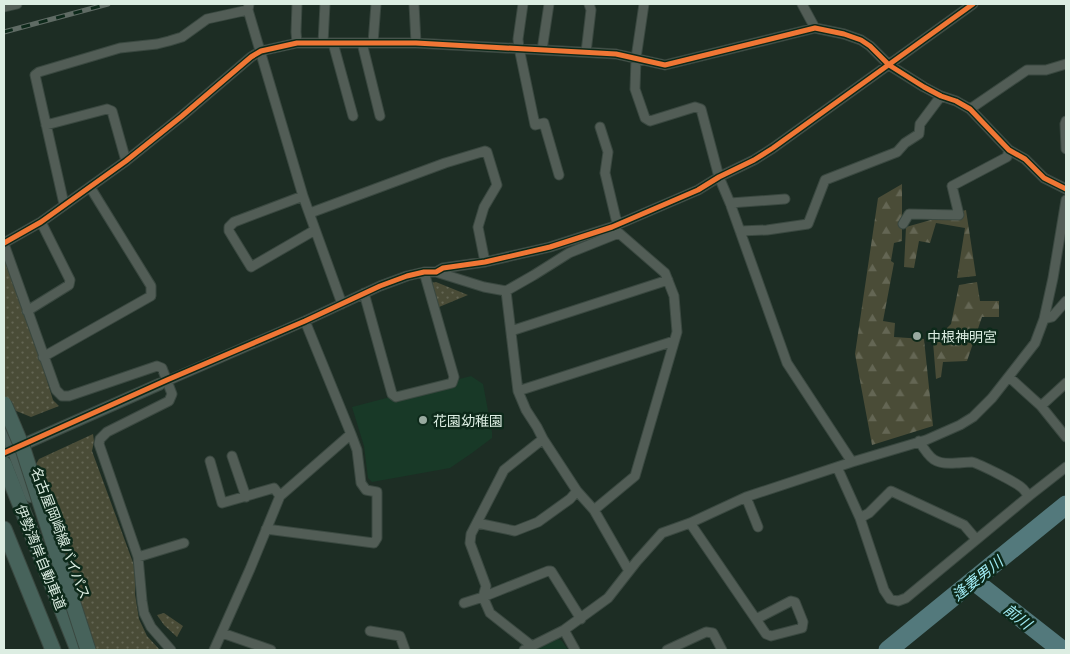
<svg xmlns="http://www.w3.org/2000/svg" width="1070" height="654" font-family="'Noto Sans','Noto Sans JP',sans-serif">
<defs>
<pattern id="forest-firs" width="22" height="20" patternUnits="userSpaceOnUse" patternTransform="scale(1.25)"><rect width="22" height="20" fill="#4a4c37"/><path d="M5 1l3.5 6h-7zM16 11l3.5 6h-7z" fill="#646654"/></pattern>
<pattern id="park-dots" width="8" height="8" patternUnits="userSpaceOnUse" patternTransform="scale(1.25)"><rect width="8" height="8" fill="#4a4c37"/><path d="M2 2h.1M6 6h.1" fill="none" stroke="#646654" stroke-width="1.8" stroke-linecap="round"/></pattern>
</defs>
<rect width="100%" height="100%" fill="#1d2d24"/>
<path fill="#183927" d="M 471,376 L 483,384 L 492,432 L 492,438 L 472,453 L 450,468 L 372,482 L 368,478 L 364,446 L 352,407 Z
M 558,639 L 562,641 L 568,650 L 535,650 Z"/>
<path fill="url(#forest-firs)" d="M 902,184 L 902,241 L 894,243 L 891,261 L 894,263 L 883,321 L 895,323 L 894,337 L 924,339 L 933,426 L 872,445 L 855,354 L 878,198 Z
M 966,210 L 976,276 L 957,278 L 965,228 L 936,223 L 930,243 L 919,241 L 914,268 L 904,267 L 906,227 Z
M 977,282 L 980,301 L 999,301 L 999,317 L 982,317 L 967,361 L 943,362 L 941,377 L 936,379 L 933,342 L 951,324 L 959,285 Z"/>
<path fill="url(#park-dots)" d="M 4,249 L 7,250 L 53,400 L 59,406 L 31,417 L 9,408 L 4,394 Z
M 436,282 L 468,295 L 439,307 L 431,283 Z
M 93,434 L 94,441 L 92,451 L 135,568 L 135,594 L 139,619 L 147,636 L 160,650 L 89,650 L 29,476 L 39,459 Z
M 164,613 L 183,626 L 177,637 L 164,625 L 157,615 Z"/>
<g fill="none" stroke-linecap="round" stroke-linejoin="round">
<path stroke="#53797c" stroke-width="19" d="M 974,581 L 1062,650
M 888,650 L 1066,505"/>
<defs>
<path id="street" d="M 249,4 L 248,10 L 303,196 L 342,304
M 297,4 L 296,32 L 297,43
M 414,4 L 416,43
M 523,4 L 518,39 L 519,48 L 535,125 L 544,123 L 559,175
M 644,4 L 636,58 L 635,89 L 645,118 L 650,121 L 695,107 L 701,109 L 719,177 L 730,203 L 787,363 L 852,462
M 802,4 L 815,28
M 4,7 L 17,4
M 323,43 L 325,4
M 333,43 L 353,116
M 362,43 L 380,116
M 373,43 L 376,4
M 542,50 L 549,4
M 586,52 L 591,10 L 589,4
M 970,109 L 1027,70 L 1046,70 L 1066,64
M 1066,121 L 1065,124 L 1066,149
M 46,125 L 107,109 L 112,111 L 126,161
M 600,127 L 608,152 L 605,173 L 616,219 L 620,223
M 303,196 L 234,222 L 229,227 L 229,231 L 251,267 L 315,230
M 730,203 L 785,199
M 64,204 L 35,75 L 39,72 L 120,48 L 157,44 L 169,41 L 182,37 L 207,19 L 248,10
M 310,213 L 445,163 L 485,151 L 487,152 L 497,185 L 484,207 L 478,227 L 485,262
M 903,224 L 909,214 L 959,215 L 952,186 L 1007,157 L 1009,150
M 740,231 L 767,230 L 808,224 L 825,180 L 897,152 L 905,143 L 919,134 L 920,124 L 941,96
M 4,243 L 41,222 L 126,161 L 182,116 L 251,57 L 261,51 L 297,43 L 416,43 L 616,54 L 665,65 L 815,28 L 844,34 L 861,40 L 870,46 L 889,65 L 924,87 L 941,96 L 956,101 L 970,109 L 1009,150 L 1025,159 L 1044,178 L 1066,189
M 4,244 L 56,390 L 62,396 L 69,396 L 157,366 L 162,368 L 172,394 L 169,401 L 107,432 L 100,439 L 99,444 L 138,557 L 142,601 L 144,613 L 151,627 L 171,650
M 436,272 L 484,287 L 506,291 L 534,275 L 569,253 L 619,233
M 506,291 L 518,391 L 526,410 L 537,427 L 543,439 L 577,491 L 594,510 L 629,571
M 364,293 L 392,394 L 396,397 L 452,383 L 454,377 L 424,272
M 27,311 L 69,285 L 70,280 L 41,222
M 1044,319 L 1052,317 L 1066,301
M 511,331 L 668,280
M 43,357 L 151,296 L 151,286 L 90,187
M 1009,377 L 1041,406 L 1066,437
M 160,384 L 305,321 L 380,286 L 407,276 L 424,272 L 436,272 L 443,268 L 485,262 L 550,247 L 612,227 L 698,190 L 719,177 L 754,160 L 773,148 L 973,4
M 518,391 L 674,341
M 1041,406 L 1066,383
M 919,441 C 930,459 935,465 956,463 C 961,463 967,462 972,462 C 980,464 1015,482 1021,487 C 1024,489 1026,493 1029,496
M 232,456 L 246,497
M 210,461 L 222,503 L 274,488 L 280,496
M 837,467 L 860,518 L 884,590 L 890,599 L 898,601 L 906,598 L 1029,496 L 1066,467
M 746,497 L 758,527
M 594,510 L 635,476 L 677,332 L 674,296 L 665,273 L 612,227
M 860,518 L 869,513 L 891,491 L 964,525 L 976,539
M 477,523 L 515,531 L 538,522 L 570,499 L 577,491
M 690,523 L 766,634 L 771,636 L 802,628 L 803,622 L 795,602 L 791,601 L 760,617 L 757,620
M 266,529 L 374,543 L 377,538 L 377,492 L 366,490 L 361,483 L 357,450 L 351,434
M 138,557 L 184,543
M 464,603 L 483,597 L 548,571 L 551,571 L 581,619
M 564,630 L 575,650
M 370,631 L 400,636 L 405,650
M 222,633 L 271,650
M 532,646 L 490,613 L 483,597 L 486,586 L 470,543 L 471,534 L 504,470 L 543,439
M 214,650 L 250,569 L 280,496 L 351,434 L 305,321
M 524,650 L 564,630 L 608,598 L 637,561 L 662,533 L 690,523 L 746,497 L 852,462 L 926,440 L 960,425 L 973,417 L 992,398 L 1035,343 L 1044,319 L 1053,278 L 1066,200
M 667,650 L 706,632 L 713,633 L 722,650"/>
<path id="secondary" d="M 4,453 L 160,384"/>
<path id="primary" d="M 4,426 L 31,496"/>
<path id="highway" d="M 4,464 L 78,650
M 4,529 L 53,650"/>
</defs>
<use href="#street" stroke="#3a4840" stroke-width="11"/>
<use href="#secondary" stroke="#3a4840" stroke-width="13"/>
<use href="#primary" stroke="#3a4840" stroke-width="14"/>
<use href="#highway" stroke="#3a4840" stroke-width="17"/>
<use href="#street" stroke="#525d56" stroke-width="9"/>
<use href="#secondary" stroke="#4e5f58" stroke-width="11"/>
<use href="#primary" stroke="#4b615a" stroke-width="12"/>
<use href="#highway" stroke="#47635b" stroke-width="15"/>
<defs>
<path id="rail" d="M 4,32 L 108,4"/>
</defs>
<use href="#rail" stroke="#5f6b64" stroke-width="5"/>
<use href="#rail" stroke="#0d291a" stroke-width="3" stroke-dasharray="9" stroke-linecap="butt"/>
<defs>
<path id="highway-bridge" d="M 4,404 L 23,449 L 88,650"/>
</defs>
<use href="#highway-bridge" stroke="#3a4840" stroke-width="17" stroke-linecap="butt"/>
<use href="#highway-bridge" stroke="#47635b" stroke-width="15"/>
<defs>
<path id="cycleway" d="M 4,243 L 41,222 L 126,161 L 182,116 L 251,57 L 261,51 L 297,43 L 416,43 L 616,54 L 665,65 L 815,28 L 844,34 L 861,40 L 870,46 L 889,65 L 924,87 L 941,96 L 956,101 L 970,109 L 1009,150 L 1025,159 L 1044,178 L 1066,189
M 4,453 L 167,380 L 305,321 L 380,286 L 407,276 L 424,272 L 436,272 L 443,268 L 485,262 L 550,247 L 612,227 L 698,190 L 719,177 L 754,160 L 773,148 L 973,4"/>
</defs>
<use href="#cycleway" stroke="#0d291a" stroke-width="8"/>
<use href="#cycleway" stroke="#f07635" stroke-width="5"/>
</g>
<g fill="#99aaa0" stroke="#0d291a" stroke-width="2">
<circle cx="917" cy="336" r="5"/>
<circle cx="423" cy="420" r="5"/>
</g>
<g text-anchor="middle" dominant-baseline="central" stroke-width="5" stroke-linejoin="round" paint-order="stroke">
<g font-size="14" fill="#dcede2" stroke="#0d291a" text-anchor="start">
<text x="927" y="336">中根神明宮</text>
<text x="433" y="420">花園幼稚園</text>
</g>
<g font-size="14" fill="#dcede2" stroke="#0d291a">
<text transform="translate(61 533) rotate(69)">名古屋岡崎線バイパス</text>
<text transform="translate(41 557) rotate(68)">伊勢湾岸自動車道</text>
</g>
<g font-size="15" font-style="italic" fill="#9feaf3" stroke="#0d291a">
<text transform="translate(977 578) rotate(-39)">逢妻男川</text>
<text transform="translate(1018 616) rotate(38)">前川</text>
</g>
</g>
<rect width="1070" height="654" fill="none" stroke="#dcede2" stroke-width="10"/>
</svg>
